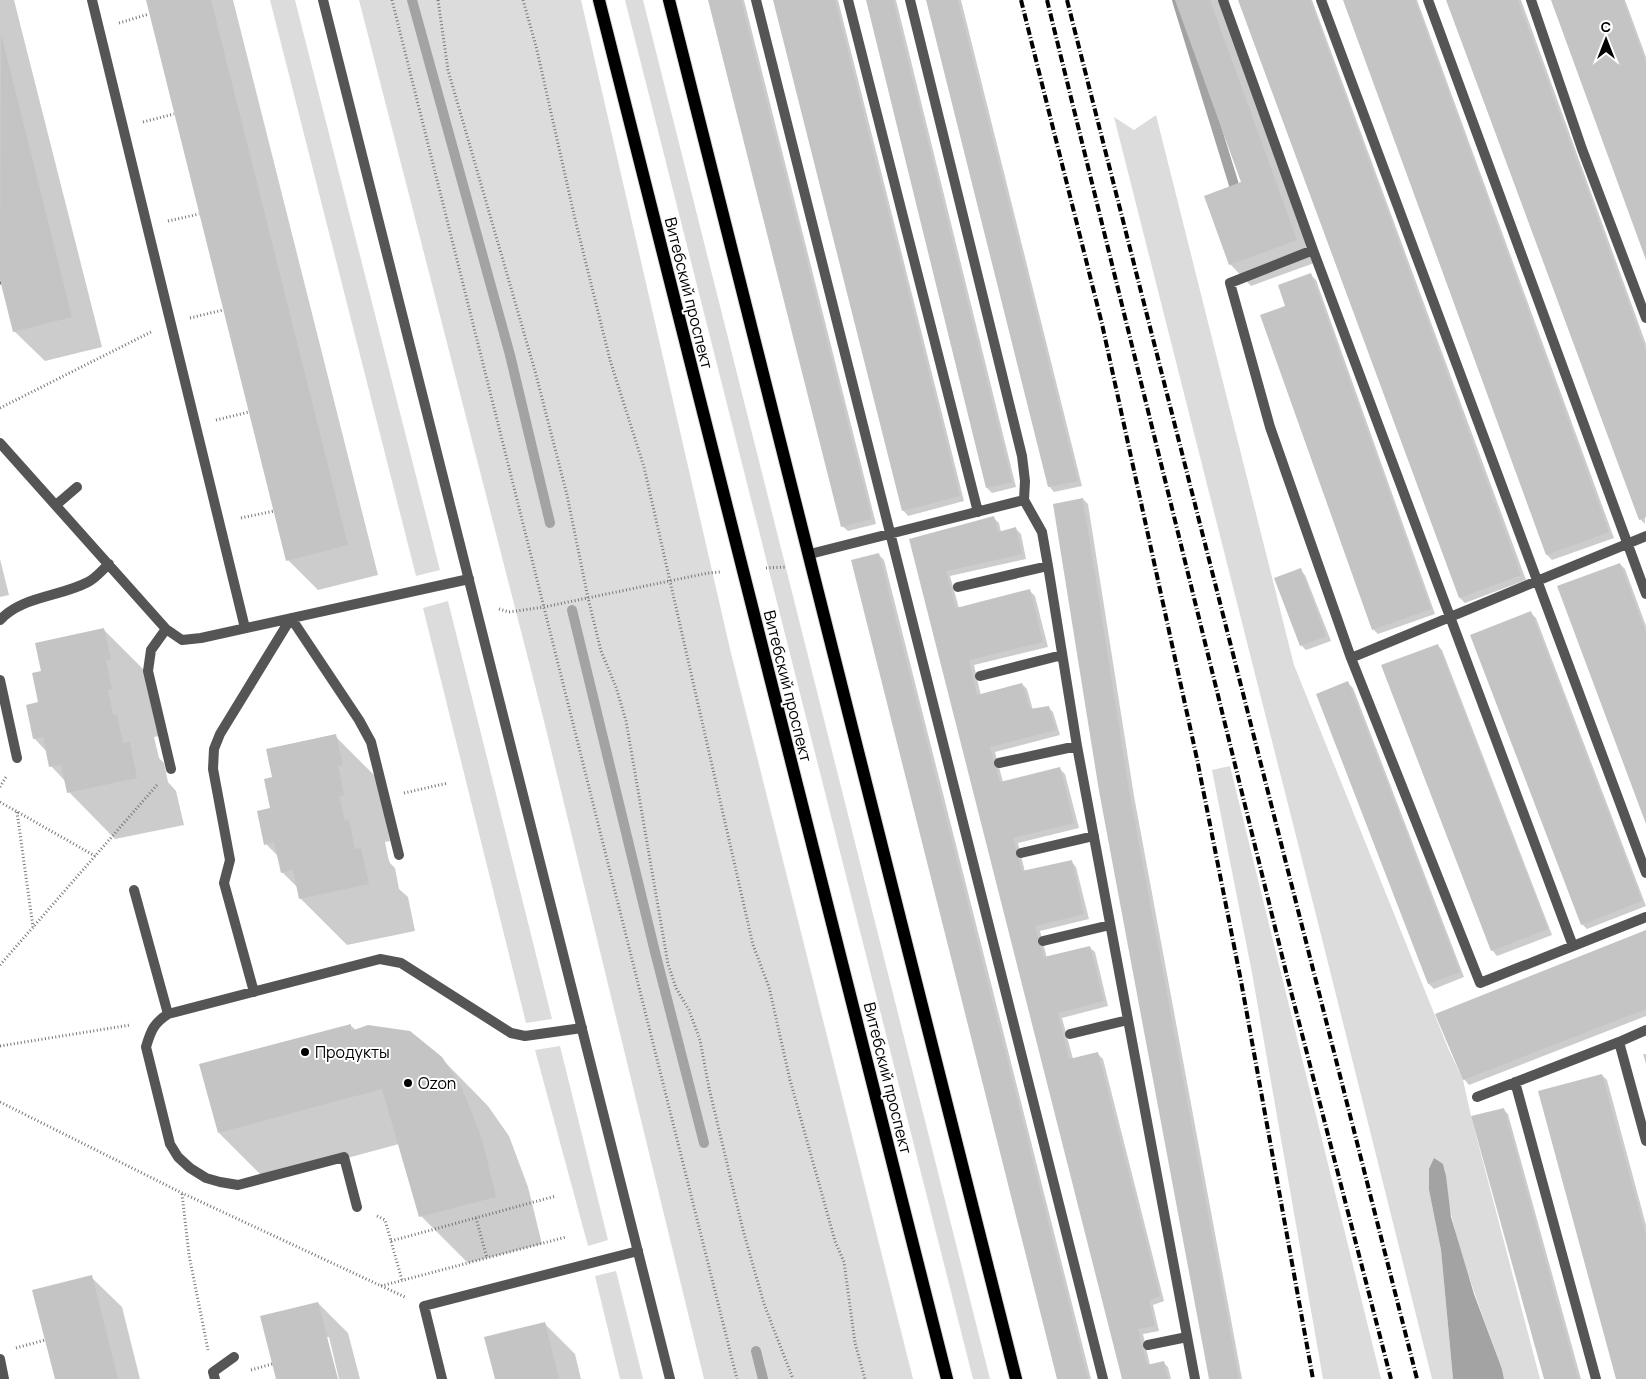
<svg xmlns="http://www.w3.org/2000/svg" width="1646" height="1379" font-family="Manrope,sans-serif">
<rect width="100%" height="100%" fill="#fff"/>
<path fill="#dcdcdc" d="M 270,0 L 295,0 L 440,570 L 416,576 Z
M 359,0 L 581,0 L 730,649 L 913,1379 L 704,1379 L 543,717 Z
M 625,0 L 643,0 L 990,1379 L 973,1379 Z
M 1156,115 L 1294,665 L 1448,1048 L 1463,1080 L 1471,1116 L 1540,1379 L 1504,1379 L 1502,1369 C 1484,1319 1464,1269 1452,1218 C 1447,1200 1448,1182 1443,1164 L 1429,1190 L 1441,1250 L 1453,1379 L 1432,1379 L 1315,911 L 1114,117 L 1134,130 Z
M 448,601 L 552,1019 L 526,1023 L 423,608 Z
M 1230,766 L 1381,1379 L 1323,1379 L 1252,973 L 1212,770 Z
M 560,1046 L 608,1240 L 588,1246 L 535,1050 Z
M 616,1271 L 643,1379 L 620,1379 L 595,1276 Z"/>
<path fill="#a3a3a3" d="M 1434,1158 L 1443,1164 L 1446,1176 L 1451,1217 L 1474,1294 L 1502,1369 L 1504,1379 L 1453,1379 L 1441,1250 L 1429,1190 L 1429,1169 Z"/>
<path fill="#0003" d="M 0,0 L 14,0 L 102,347 L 45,361 L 14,331 L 0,274 Z
M 147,0 L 233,0 L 378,575 L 318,590 L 288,560 Z
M 709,0 L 744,0 L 876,524 L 848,531 L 842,526 Z
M 774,0 L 838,0 L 964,501 L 908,516 L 903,510 Z
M 867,0 L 896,0 L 1016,487 L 992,493 L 987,488 Z
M 928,0 L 961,0 L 1082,486 L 1054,492 L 1049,486 Z
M 1176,0 L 1223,0 L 1317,262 L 1251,286 L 1230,264 L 1242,183 Z
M 1239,0 L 1312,0 L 1526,580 L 1465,603 L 1460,598 Z
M 1345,0 L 1417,0 L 1614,538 L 1552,560 L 1547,555 Z
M 1447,0 L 1521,0 L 1646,344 L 1645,524 L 1640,519 Z
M 1552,0 L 1625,0 L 1646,57 L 1646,258 Z
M 1310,274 L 1316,280 L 1435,614 L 1378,634 L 1373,629 L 1287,307 Z
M 1083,499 L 1088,504 L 1134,796 L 1242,1379 L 1210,1379 Z
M 994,518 L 999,523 L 1001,532 L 1015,528 L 1021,534 L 1026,559 L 950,576 L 959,608 L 1030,591 L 1035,596 L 1048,647 L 974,665 L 981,696 L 1022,684 L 1027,689 L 1033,710 L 1048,707 L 1053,712 L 1060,735 L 995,752 L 1003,782 L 1060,769 L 1065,774 L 1079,828 L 1018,843 L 1025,872 L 1071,861 L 1076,867 L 1089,919 L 1040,931 L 1047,958 L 1089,947 L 1095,952 L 1108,1006 L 1062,1018 L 1073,1059 L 1098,1054 L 1103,1059 L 1164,1301 L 1153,1305 L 1159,1331 L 1143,1334 L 1150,1365 L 1163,1362 L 1168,1367 L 1171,1379 L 1123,1379 L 911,540 Z
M 879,555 L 884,560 L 1091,1379 L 1059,1379 Z
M 0,559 L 9,595 L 0,597 Z
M 1620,564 L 1625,569 L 1646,626 L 1646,821 Z
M 1300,570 L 1305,575 L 1331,641 L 1306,650 L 1301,645 Z
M 1531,613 L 1536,618 L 1646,906 L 1587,929 L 1582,924 Z
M 104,630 L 151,677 L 159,736 L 154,737 L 159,758 L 164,763 L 168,782 L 176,791 L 184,825 L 115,839 L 69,792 L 66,782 L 51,766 L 47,752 L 34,738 L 40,703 L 42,672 Z
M 1437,645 L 1442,650 L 1552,935 L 1497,956 L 1492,950 Z
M 1348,683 L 1353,688 L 1464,977 L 1434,989 L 1429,984 Z
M 335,736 L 382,783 L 384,813 L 390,841 L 385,842 L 388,857 L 390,863 L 395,868 L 399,889 L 408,897 L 415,931 L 347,945 L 300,898 L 298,888 L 282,872 L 279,857 L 266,844 L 271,809 L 273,778 Z
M 1646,931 L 1646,1016 L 1469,1085 L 1464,1079 Z
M 350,1025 L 356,1030 L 441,1058 L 488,1106 L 509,1136 L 528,1187 L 542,1244 L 468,1263 L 421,1216 L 399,1144 L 266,1180 L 219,1133 Z
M 1643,1054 L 1646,1054 L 1646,1064 Z
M 1602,1075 L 1607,1080 L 1646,1225 L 1646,1379 L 1617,1379 Z
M 1503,1109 L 1508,1114 L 1581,1379 L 1545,1379 Z
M 91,1277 L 122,1307 L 140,1379 L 56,1379 Z
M 318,1303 L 348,1333 L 360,1379 L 339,1379 L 329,1337 L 326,1337 L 337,1379 L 278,1379 Z
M 544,1323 L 575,1354 L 581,1379 L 496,1379 Z"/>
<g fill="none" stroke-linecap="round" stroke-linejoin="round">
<path stroke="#a3a3a3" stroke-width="10" d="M 412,0 L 510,355 L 550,523
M 1177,0 L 1238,198
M 572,610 L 655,952 L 704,1143
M 756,1351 L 763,1379"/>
</g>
<path fill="#c4c4c4" d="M 146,0 L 211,0 L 348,545 L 286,561 Z
M 708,0 L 741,0 L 872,519 L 841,527 Z
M 773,0 L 835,0 L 960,496 L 902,511 Z
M 866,0 L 893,0 L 1012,482 L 986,488 Z
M 926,0 L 958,0 L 1078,481 L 1048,487 Z
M 1175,0 L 1210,0 L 1297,240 L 1229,265 L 1204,196 L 1241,182 Z
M 1238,0 L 1310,0 L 1521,575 L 1459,598 Z
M 1343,0 L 1415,0 L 1609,532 L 1546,555 Z
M 1446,0 L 1518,0 L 1646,351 L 1646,517 L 1639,520 Z
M 1551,0 L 1623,0 L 1646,63 L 1646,260 Z
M 1,34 L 72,317 L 13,332 L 0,280 Z
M 1311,273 L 1431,609 L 1372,630 L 1260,315 L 1285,306 L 1278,285 Z
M 1083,498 L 1129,790 L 1239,1379 L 1209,1379 L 1099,791 L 1053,504 Z
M 994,516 L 998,532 L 1016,527 L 1022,554 L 946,571 L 956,608 L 1030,589 L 1043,642 L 969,660 L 977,695 L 1022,683 L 1030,709 L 1049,706 L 1056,730 L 990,747 L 1000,782 L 1060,767 L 1074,823 L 1013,838 L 1022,871 L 1072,860 L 1084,914 L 1035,926 L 1044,957 L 1090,946 L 1104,1001 L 1058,1013 L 1069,1059 L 1098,1052 L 1160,1296 L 1149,1300 L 1155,1326 L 1138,1329 L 1147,1365 L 1164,1361 L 1168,1379 L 1122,1379 L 909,539 Z
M 879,553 L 1088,1379 L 1057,1379 L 851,560 Z
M 1620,563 L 1646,633 L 1646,824 L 1557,586 Z
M 1301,568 L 1326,636 L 1300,646 L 1274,578 Z
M 1531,611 L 1642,901 L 1581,925 L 1470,635 Z
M 104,628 L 111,659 L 106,660 L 112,689 L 108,690 L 113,715 L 117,715 L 123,743 L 130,742 L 137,778 L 67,793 L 61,765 L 49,767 L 43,737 L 33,739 L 26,705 L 38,702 L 32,673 L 41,671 L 35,643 Z
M 1438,644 L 1548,929 L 1491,951 L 1381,665 Z
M 1348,681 L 1460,972 L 1428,984 L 1316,694 Z
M 336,734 L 343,765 L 338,766 L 344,795 L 339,796 L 342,809 L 345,821 L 349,820 L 355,849 L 361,848 L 369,884 L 299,899 L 293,870 L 281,873 L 274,842 L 264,845 L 257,811 L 270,808 L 264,779 L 272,777 L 266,749 Z
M 1646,930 L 1646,1009 L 1463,1080 L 1435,1014 Z
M 351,1024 L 351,1031 L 368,1025 L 410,1031 L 442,1057 L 462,1088 L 482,1139 L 496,1197 L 419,1217 L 382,1089 L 218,1133 L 199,1064 Z
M 1602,1074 L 1646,1236 L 1646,1379 L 1616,1379 L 1538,1091 Z
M 1504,1108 L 1578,1379 L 1544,1379 L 1471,1116 Z
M 92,1275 L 118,1379 L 55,1379 L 32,1290 Z
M 318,1302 L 338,1379 L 276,1379 L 260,1316 Z
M 545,1322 L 559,1379 L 495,1379 L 484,1337 Z"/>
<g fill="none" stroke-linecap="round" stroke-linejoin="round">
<defs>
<path id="primary" d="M 599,0 L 947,1379
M 669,0 L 1016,1379"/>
</defs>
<use href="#primary" stroke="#dbdbdb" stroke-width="14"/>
<path stroke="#777" stroke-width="3" stroke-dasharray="1 2.5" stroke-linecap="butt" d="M 392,0 L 737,1379
M 438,0 L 448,70 L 535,371 L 567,495 L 588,598 L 601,651 L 616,687 L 626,721 L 668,964 L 676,988 L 689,1010 L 700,1040 L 709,1088 L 743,1230 L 764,1304 L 793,1379
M 523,0 L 536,46 L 575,219 L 610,360 L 644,467 L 753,945 L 769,987 L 790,1080 L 835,1241 L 844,1262 L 855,1343 L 865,1379
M 119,23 L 149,14
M 143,122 L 174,114
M 168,221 L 199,214
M 0,283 L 1,283
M 190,318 L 223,310
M 0,408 L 151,332
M 216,420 L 249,412
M 241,518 L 274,511
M 766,568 L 787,567
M 499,609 L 509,612 L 544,607 L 708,573 L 720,572
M 0,787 L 6,777
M 404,793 L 448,783
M 0,802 L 95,856
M 17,812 L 33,927
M 0,965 L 157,785
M 0,1046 L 130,1025
M 0,1102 L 182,1193 L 405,1297
M 182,1194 L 189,1255 L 208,1350
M 377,1216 L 385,1220 L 402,1280
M 476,1218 L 487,1258
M 391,1241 L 556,1196
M 381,1286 L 566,1237
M 16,1348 L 45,1340
M 251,1370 L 272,1364"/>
<path stroke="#555" stroke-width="10" d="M 92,0 L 245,628
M 756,0 L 1103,1379
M 848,0 L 978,512
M 910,0 L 1022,456 L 1025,481 L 1024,500 L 1042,532 L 1048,566 L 1077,746 L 1195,1379
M 1223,0 L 1313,250 L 1230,283 L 1270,427 L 1351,658 L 1480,983 L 1646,917
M 1321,0 L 1646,873
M 1428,0 L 1646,594
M 1531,0 L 1582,149 L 1646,318
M 1313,250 L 1573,946
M 0,443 L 166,629 L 182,640 L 201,638 L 469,579
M 56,505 L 77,487
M 810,554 L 1024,500
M 958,587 L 1048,566
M 0,620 C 22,596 60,597 88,582 C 96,578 102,570 109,564
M 166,629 L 151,650 L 148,671 L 171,769
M 1351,658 L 1646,536
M 980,676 L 1062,655
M 0,680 L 17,758
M 999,763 L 1077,746
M 1021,853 L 1094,836
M 134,890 L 168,1014
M 1043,941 L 1110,925
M 254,992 L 224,883 L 230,860 L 213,769 L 214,749 L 220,734 L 291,618 L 359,720 L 371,742 L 399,855
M 1070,1034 L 1128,1020
M 1619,1042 L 1646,1141
M 1515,1082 L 1596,1379
M 1477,1097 L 1619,1042 L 1646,1030
M 357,1207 L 344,1157 L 238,1185 L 220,1182 L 206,1178 L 190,1168 L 178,1157 L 170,1144 L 146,1047 C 151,1030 154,1023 168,1014 L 380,959 L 401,963 L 511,1033 L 525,1036 L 582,1028
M 1148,1345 L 1187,1337
M 0,1359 L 4,1379
M 215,1379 L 213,1372 L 234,1357
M 442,1379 L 424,1306 L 638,1251"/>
<path stroke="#555" stroke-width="10" d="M 323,0 L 670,1379"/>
<use href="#primary" stroke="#000" stroke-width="12"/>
<path stroke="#000" stroke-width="4" stroke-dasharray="8 2.5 1 2.5" stroke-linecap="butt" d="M 1021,0 L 1102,324 L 1197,759 L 1241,981 L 1313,1379
M 1047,0 L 1287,976 L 1391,1379
M 1067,0 L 1417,1379"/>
</g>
<g fill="#000" stroke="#fff" stroke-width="2">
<circle cx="305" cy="1052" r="5"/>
<circle cx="408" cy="1083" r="5"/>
</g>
<g text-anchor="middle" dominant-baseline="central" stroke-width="4" stroke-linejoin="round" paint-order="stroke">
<g font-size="16" fill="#000" stroke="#fff">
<text transform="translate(689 293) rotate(76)">Витебский проспект</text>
<text transform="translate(788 686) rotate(76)">Витебский проспект</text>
<text transform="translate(888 1078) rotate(76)">Витебский проспект</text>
</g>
<g font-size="16" fill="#000" stroke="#fff" text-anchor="start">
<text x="315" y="1052">Продукты</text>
<text x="418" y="1083">Ozon</text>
</g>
</g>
<g transform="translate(1606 40)" stroke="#ffffff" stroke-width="4" paint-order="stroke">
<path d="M0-4L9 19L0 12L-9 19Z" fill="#000000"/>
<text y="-8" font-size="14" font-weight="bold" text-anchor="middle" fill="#000000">С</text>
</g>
</svg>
